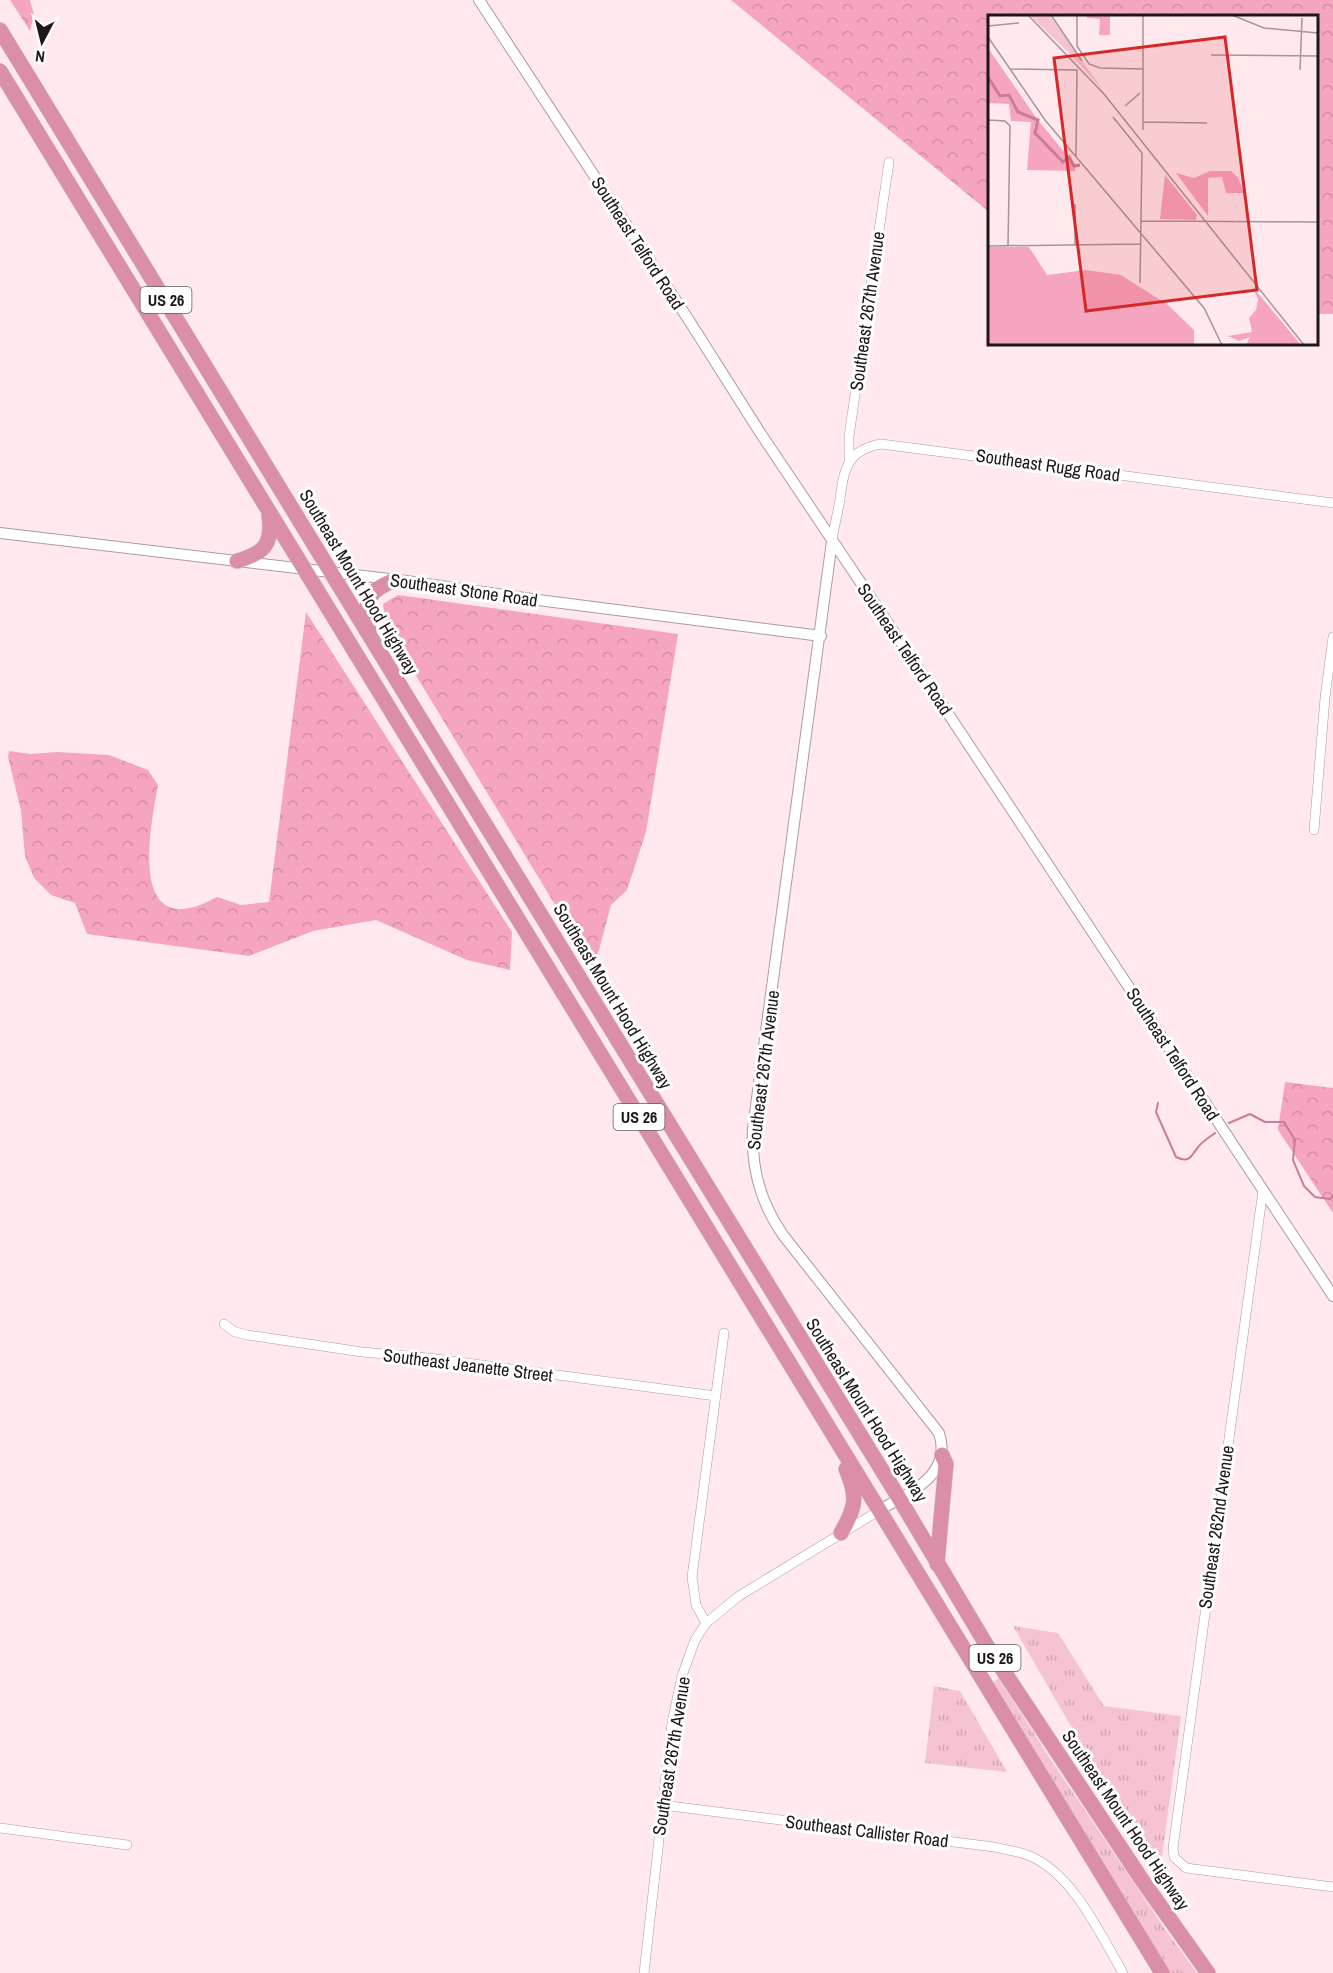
<svg xmlns="http://www.w3.org/2000/svg" width="1333" height="1973" font-family="'Archivo Narrow',sans-serif">
<defs>
<pattern id="grass-tufts" width="24" height="20" patternUnits="userSpaceOnUse" patternTransform="scale(1.5)"><rect width="24" height="20" fill="#f5c3d2"/><path d="M3 7l-1-3M5 7V3M7 7l1-3M15 17l-1-3M17 17v-4M19 17l1-3" fill="none" stroke="#d2a7b4"/></pattern>
<pattern id="forest-crowns" width="20" height="18" patternUnits="userSpaceOnUse" patternTransform="scale(1.5)"><rect width="20" height="18" fill="#f5a5bf"/><path d="M2 6a3 3 0 1 1 6 0M12 15a3 3 0 1 1 6 0" fill="none" stroke="#d28da4"/></pattern>
</defs>
<rect width="100%" height="100%" fill="#ffe9ef"/>
<path fill="url(#grass-tufts)" d="M 1013,1626 L 1058,1633 L 1104,1706 L 1181,1716 L 1162,1857 L 1146,1856 Z
M 999,1678 L 1051,1760 L 1165,1929 L 1197,1973 L 1169,1973 L 993,1682 Z
M 934,1686 L 960,1691 L 1007,1772 L 925,1763 Z"/>
<path fill="url(#forest-crowns)" d="M 10,0 L 30,0 L 34,15 L 30,31 Z
M 731,0 L 1333,0 L 1333,314 L 1317,314 L 1316,16 L 990,16 L 989,212 Z
M 398,595 L 678,634 L 646,832 L 627,890 L 611,905 L 594,969 L 386,626 L 383,604 Z
M 306,612 L 512,932 L 510,970 L 467,960 L 376,920 L 313,931 L 249,956 L 87,934 L 75,903 L 51,895 L 34,878 L 25,856 L 21,811 L 8,757 L 9,751 L 31,754 L 57,752 L 109,755 L 148,770 L 158,785 C 149,833 128,946 217,897 L 241,905 L 269,902 Z
M 1285,1082 L 1333,1088 L 1333,1213 L 1278,1130 Z"/>
<g fill="none" stroke-linecap="round" stroke-linejoin="round">
<path stroke="#ca7d97" stroke-width="2" d="M 1158,1103 L 1156,1112 L 1176,1157 C 1191,1164 1191,1155 1199,1146 C 1203,1141 1210,1137 1215,1133
M 1229,1123 L 1250,1114 L 1265,1122 L 1284,1122 L 1295,1140 L 1293,1160 L 1304,1186 L 1315,1197 L 1330,1199 L 1333,1196"/>
<defs>
<path id="minor" d="M 849,460 L 849,436 L 889,162
M 832,541 C 834,526 838,513 840,499 C 844,469 847,450 881,444 L 1333,503
M 1314,830 L 1325,698 L 1333,637
M 1263,1190 L 1173,1848 L 1174,1857 L 1186,1868 L 1333,1887
M 224,1324 L 235,1332 L 248,1335 L 362,1352 L 428,1358 L 716,1396
M 706,1623 L 696,1605 L 692,1577 L 724,1333
M 662,1805 L 994,1847 C 1006,1850 1019,1851 1030,1856 C 1074,1875 1100,1934 1123,1973
M 0,1828 L 127,1845
M 644,1973 L 672,1723 L 682,1676 L 695,1640 L 706,1623 L 739,1596 L 880,1510"/>
<path id="tertiary" d="M 479,0 L 690,322 L 761,434 L 916,665 L 1333,1296
M 0,533 L 406,581 L 546,601 L 821,636
M 832,541 L 753,1128 C 751,1168 760,1202 783,1235 L 939,1433 C 953,1476 909,1492 880,1510"/>
<path id="trunk" d="M 0,30 L 415,710 L 899,1498 L 987,1646 L 1142,1880 L 1208,1973
M 0,71 L 1162,1973
M 237,561 C 264,553 273,545 269,515
M 369,633 C 366,601 363,593 395,580
M 841,1533 C 856,1507 858,1497 846,1469
M 937,1564 L 946,1464 L 942,1455"/>
</defs>
<use href="#minor" stroke="#ae9aa0" stroke-width="10"/>
<use href="#tertiary" stroke="#ae9aa0" stroke-width="12"/>
<use href="#trunk" stroke="#d2d0d1" stroke-width="16"/>
<use href="#minor" stroke="#fff" stroke-width="9"/>
<use href="#tertiary" stroke="#fff" stroke-width="10"/>
<use href="#trunk" stroke="#db8ea8" stroke-width="15"/>
</g>
<g text-anchor="middle" dominant-baseline="central" stroke-width="6" stroke-linejoin="round" paint-order="stroke">
<g fill="#fff" stroke="#625c5e" stroke-width="1.5">
<rect x="140.5" y="287" width="51" height="26" rx="4.5"/>
<rect x="613.5" y="1104" width="51" height="26" rx="4.5"/>
<rect x="969.5" y="1645" width="51" height="26" rx="4.5"/>
</g>
<g font-size="16" font-weight="bold" fill="#1e1619">
<text x="166" y="300">US 26</text>
<text x="639" y="1117">US 26</text>
<text x="995" y="1658">US 26</text>
</g>
<g font-size="18" fill="#1e1619" stroke="#fff">
<text transform="translate(638 243) rotate(57)">Southeast Telford Road</text>
<text transform="translate(867 311) rotate(-82)">Southeast 267th Avenue</text>
<text transform="translate(1048 465) rotate(8)">Southeast Rugg Road</text>
<text transform="translate(359 582) rotate(59)">Southeast Mount Hood Highway</text>
<text transform="translate(464 590) rotate(8)">Southeast Stone Road</text>
<text transform="translate(905 649) rotate(56)">Southeast Telford Road</text>
<text transform="translate(613 996) rotate(59)">Southeast Mount Hood Highway</text>
<text transform="translate(1173 1054) rotate(57)">Southeast Telford Road</text>
<text transform="translate(763 1070) rotate(-83)">Southeast 267th Avenue</text>
<text transform="translate(468 1365) rotate(7)">Southeast Jeanette Street</text>
<text transform="translate(867 1410) rotate(58)">Southeast Mount Hood Highway</text>
<text transform="translate(1216 1527) rotate(-82)">Southeast 262nd Avenue</text>
<text transform="translate(671 1756) rotate(-81)">Southeast 267th Avenue</text>
<text transform="translate(1126 1820) rotate(56)">Southeast Mount Hood Highway</text>
<text transform="translate(867 1831) rotate(7)">Southeast Callister Road</text>
</g>
</g>
<g transform="translate(988 15)">
<rect width="330" height="330" fill="#ffe9ef"/>
<path d="M 42,0 L 61,0 L 115,75 L 83,40 Z" fill="#f5c3d2"/>
<path d="M 99,0 L 122,0 L 122,20 L 111,20 L 112,4 L 99,3 ZM 0,33 L 49,104 L 87,150 L 87,156 L 39,155 L 43,107 L 23,106 L 21,89 L 0,88 ZM 222,156 L 243,156 L 250,163 L 256,178 L 238,178 L 234,162 L 220,163 L 220,201 L 188,158 L 206,163 ZM 177,160 L 209,200 L 208,205 L 172,204 ZM 0,232 L 41,232 L 59,260 L 98,255 L 133,260 L 180,290 L 206,315 L 206,330 L 0,330 ZM 264,271 L 313,330 L 258,330 L 262,322 L 251,326 L 240,321 L 264,317 L 261,303 L 268,295 L 270,284 Z" fill="#f5a5bf"/>
<path fill="none" stroke="#ca7d97" stroke-width="3" d="M 0,62 L 12,81 L 21,80 L 30,97 L 50,105 L 47,118 L 75,147 L 81,142 L 86,151 L 92,150"/>
<path fill="none" stroke="#a59599" stroke-width="1.5" d="M 40,0 L 116,79 L 316,330M 63,0 L 94,46M 89,0 L 89,31 L 101,49 L 112,53 L 155,54M 244,0 L 276,13 L 330,18M 0,11 L 31,8M 0,22 L 57,105 L 216,293 L 234,330M 223,40 L 330,41M 21,54 L 89,55 L 88,141M 312,55 L 314,3M 137,91 L 152,78M 125,102 L 154,138 L 152,268M 0,105 L 17,106 L 22,111 L 20,231M 155,107 L 219,108M 155,115 L 155,0M 87,189 L 87,231M 153,206 L 330,207M 0,231 L 152,229"/>
<path fill="#d62828" fill-opacity="0.15" stroke="#d62828" stroke-width="3" d="M 237,22 L 269,275 L 98,296 L 66,43 Z"/>
<rect width="330" height="330" fill="none" stroke="#1e1619" stroke-width="3"/>
</g>
<g transform="translate(42 42) rotate(187)" stroke="#ffffff" stroke-width="4.5" paint-order="stroke">
<path d="M0-4.5L10 22L0 15L-10 22Z" fill="#1e1619"/>
<text y="-9" font-size="16" font-weight="bold" text-anchor="middle" fill="#1e1619">N</text>
</g>
</svg>
